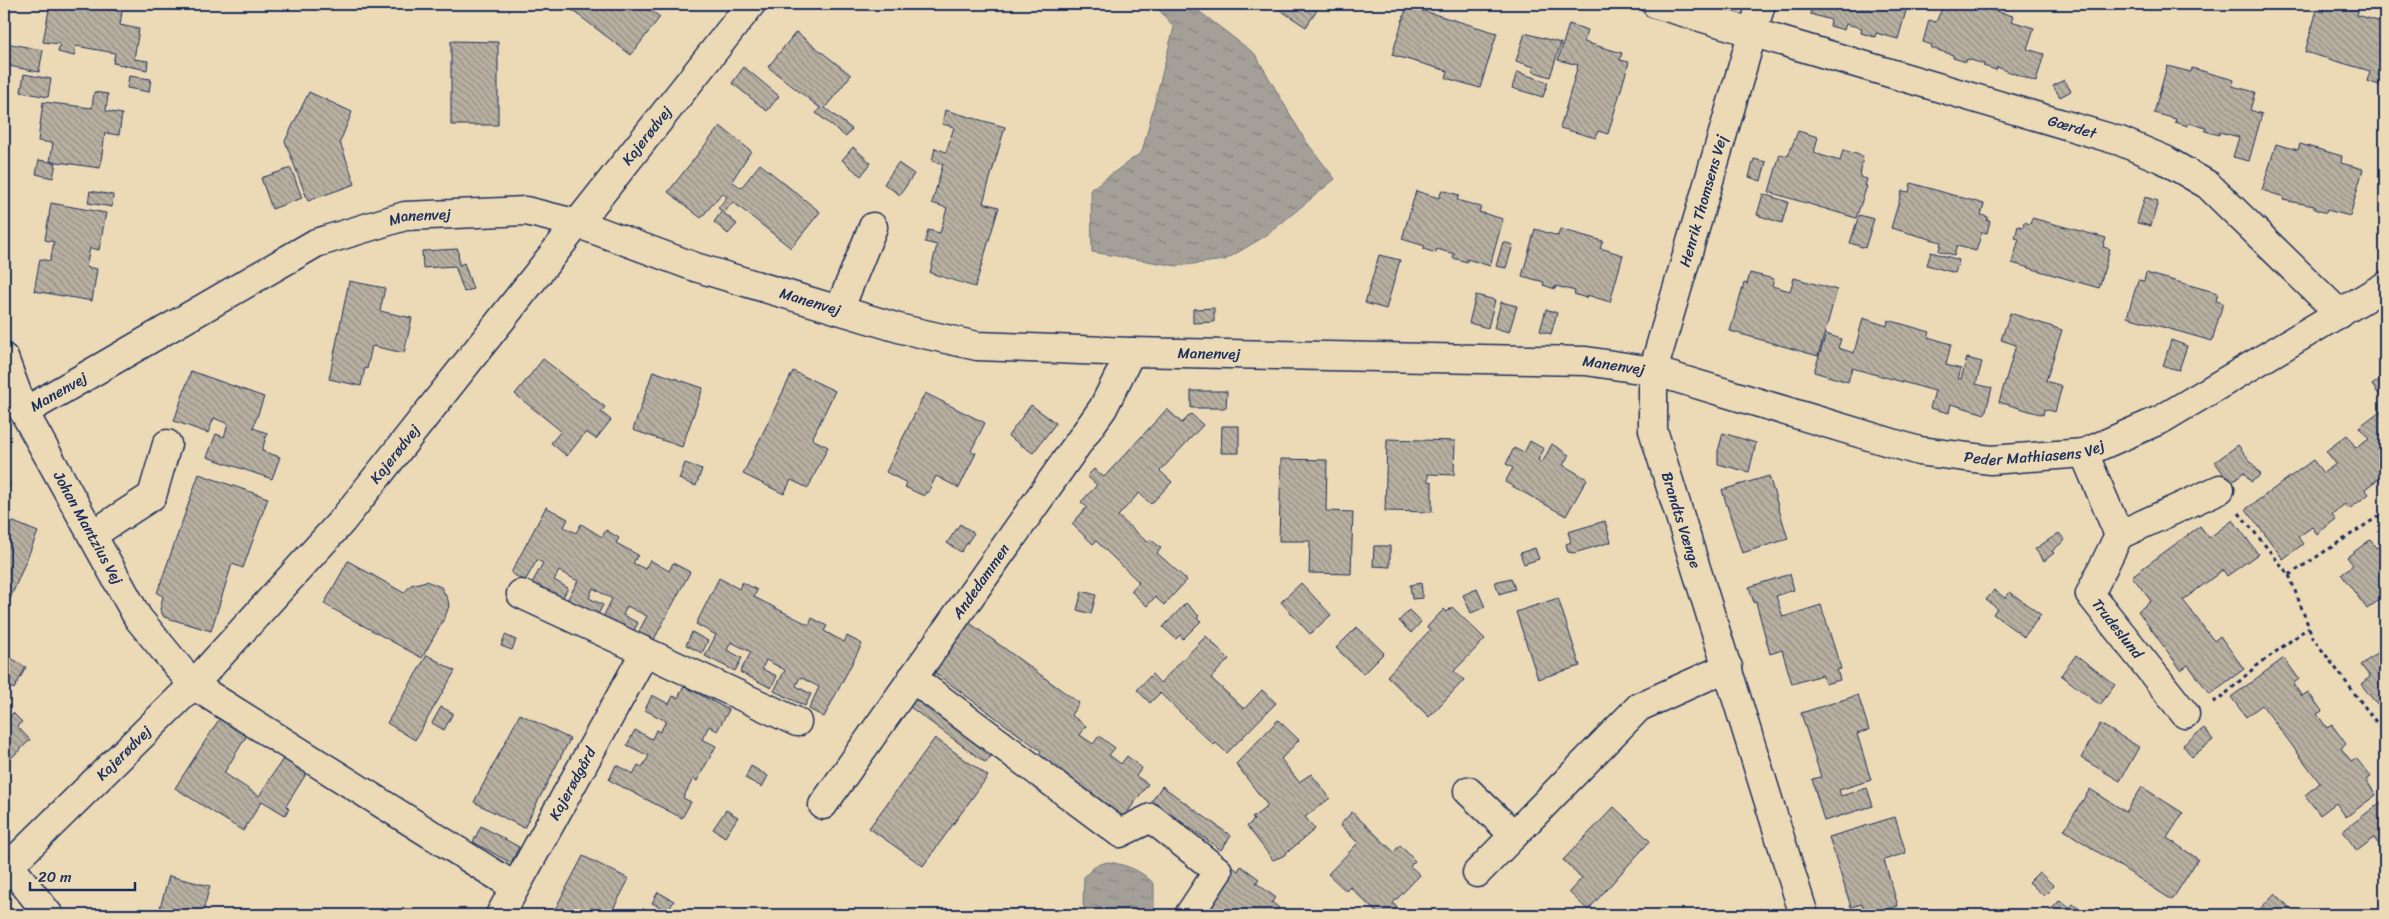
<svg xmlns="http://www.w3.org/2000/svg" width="2389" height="919" font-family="Sriracha,sans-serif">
<defs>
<pattern id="water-ripples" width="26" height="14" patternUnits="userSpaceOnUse" patternTransform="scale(1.25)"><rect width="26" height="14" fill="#a4a098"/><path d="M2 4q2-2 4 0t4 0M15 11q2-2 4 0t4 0" fill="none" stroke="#85837f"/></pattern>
<pattern id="building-back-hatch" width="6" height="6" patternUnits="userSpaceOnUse" patternTransform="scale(1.25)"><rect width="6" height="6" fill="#b8b0a1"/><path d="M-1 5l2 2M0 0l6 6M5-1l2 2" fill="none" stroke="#959086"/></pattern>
</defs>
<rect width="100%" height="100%" fill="#ecdab7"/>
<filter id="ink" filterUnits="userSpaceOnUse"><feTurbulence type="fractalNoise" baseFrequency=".02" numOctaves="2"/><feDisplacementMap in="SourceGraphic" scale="10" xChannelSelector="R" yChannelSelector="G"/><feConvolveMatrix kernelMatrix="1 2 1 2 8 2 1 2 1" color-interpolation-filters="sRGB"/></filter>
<g filter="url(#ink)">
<path fill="url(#water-ripples)" stroke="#6d7381" d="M 1154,4 L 1192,4 L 1196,9 L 1255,54 L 1305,140 L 1335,179 L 1267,235 L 1225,260 L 1177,266 L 1092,252 L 1091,189 L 1142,152 L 1174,27 Z
M 1108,862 C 1127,865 1141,870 1154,884 L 1154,915 L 1087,915 L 1083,904 L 1084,877 L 1096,865 Z"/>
<path fill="url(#building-back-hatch)" stroke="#1b2f5e" d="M 50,4 L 86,4 L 122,12 L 120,25 L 139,29 L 134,59 L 148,61 L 147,70 L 113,63 L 115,53 L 76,46 L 74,56 L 58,52 L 60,44 L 43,42 Z
M 564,4 L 642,4 L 660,17 L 631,55 Z
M 1271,4 L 1321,4 L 1306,27 Z
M 1813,4 L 1908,4 L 1898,39 L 1876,33 L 1875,37 L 1861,33 L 1862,28 L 1846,24 L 1844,30 L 1830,26 L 1831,20 L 1810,14 Z
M 1944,4 L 1967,8 L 1969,4 L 1971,4 L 2013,16 L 2011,21 L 2034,28 L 2027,49 L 2044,54 L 2036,82 L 1997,67 L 1996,70 L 1983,66 L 1984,64 L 1967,59 L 1966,62 L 1953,58 L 1953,55 L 1931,48 L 1932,45 L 1923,42 L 1929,20 L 1936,22 Z
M 2325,5 L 2341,10 L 2342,6 L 2358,11 L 2357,15 L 2385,23 L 2385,76 L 2382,86 L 2367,81 L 2370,71 L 2305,52 L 2317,10 L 2323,12 Z
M 1407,6 L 1497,33 L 1480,88 L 1446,78 L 1448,71 L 1392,55 Z
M 1569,24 L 1588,30 L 1584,42 L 1622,53 L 1620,60 L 1629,62 L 1608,134 L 1598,131 L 1596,138 L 1560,128 L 1578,65 L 1558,60 Z
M 796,32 L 851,75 L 825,108 L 852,129 L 846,137 L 816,113 L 820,108 L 768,67 Z
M 1525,33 L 1561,43 L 1550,77 L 1532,71 L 1534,67 L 1516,61 Z
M 451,41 L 498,42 L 498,125 L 451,125 Z
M 5,43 L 43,50 L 39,72 L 4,65 Z
M 2167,66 L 2191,72 L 2192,68 L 2234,80 L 2232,86 L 2255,92 L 2250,110 L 2262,114 L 2249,161 L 2233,157 L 2239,137 L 2219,132 L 2219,135 L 2205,131 L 2206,128 L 2189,123 L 2188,126 L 2175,122 L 2176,119 L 2154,113 Z
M 744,67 L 779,96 L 767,111 L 732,83 Z
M 1517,72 L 1548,82 L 1543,97 L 1512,88 Z
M 24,74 L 51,79 L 48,97 L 21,92 Z
M 129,76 L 151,79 L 149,92 L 127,88 Z
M 2064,80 L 2071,91 L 2060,97 L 2053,86 Z
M 94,92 L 108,94 L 106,111 L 122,114 L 119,135 L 105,133 L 100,168 L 50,161 L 53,143 L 38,141 L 43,102 L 92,108 Z
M 309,92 L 352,112 L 340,142 L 355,184 L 308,201 L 285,141 Z
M 945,110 L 1005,127 L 983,203 L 999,207 L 975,287 L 930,273 L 937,245 L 925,242 L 928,230 L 940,233 L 947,208 L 932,203 L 943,164 L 932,161 L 935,148 L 946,152 L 954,127 L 942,124 Z
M 720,126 L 751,151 L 732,181 L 741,188 L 760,164 L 820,212 L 791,248 L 733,202 L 724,213 L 737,224 L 728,234 L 714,222 L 722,211 L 718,208 L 727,197 L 722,193 L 701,218 L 668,192 Z
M 1798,131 L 1818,137 L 1814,153 L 1840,161 L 1843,150 L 1863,156 L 1860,177 L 1867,179 L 1865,186 L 1867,186 L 1856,218 L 1769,192 L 1780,154 L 1788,156 Z
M 2276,144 L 2298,150 L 2300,144 L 2342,156 L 2341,163 L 2363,169 L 2350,216 L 2327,210 L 2326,213 L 2314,209 L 2314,206 L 2283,200 L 2284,197 L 2262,190 Z
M 853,147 L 871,163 L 861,176 L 842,160 Z
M 1754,159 L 1766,162 L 1761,181 L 1749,177 Z
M 39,160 L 56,163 L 53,178 L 36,174 Z
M 898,163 L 914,174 L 900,195 L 884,184 Z
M 291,168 L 302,198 L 272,209 L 261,178 Z
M 1911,183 L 1984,204 L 1981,215 L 1988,217 L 1987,221 L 1990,221 L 1987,233 L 1982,232 L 1976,251 L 1957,246 L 1954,255 L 1939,251 L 1941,242 L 1891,228 L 1902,191 L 1909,192 Z
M 1442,190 L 1459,195 L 1457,200 L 1481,207 L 1479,212 L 1503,219 L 1490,266 L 1467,259 L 1467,262 L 1453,258 L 1454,254 L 1437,249 L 1436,253 L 1423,249 L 1425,246 L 1402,239 L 1416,191 L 1439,198 Z
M 90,191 L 113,195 L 112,207 L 88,203 Z
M 1763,194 L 1788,202 L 1782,223 L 1757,215 Z
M 2145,197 L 2158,201 L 2151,226 L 2137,223 Z
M 51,203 L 106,213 L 99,250 L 90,248 L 86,267 L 97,269 L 92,301 L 34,291 L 40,259 L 50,261 L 54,242 L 45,240 Z
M 1859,215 L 1874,219 L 1865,248 L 1850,243 Z
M 2032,218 L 2106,238 L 2103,247 L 2110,249 L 2099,288 L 2012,263 L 2019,239 L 2015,238 L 2018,226 L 2023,227 L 2024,222 L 2030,224 Z
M 1535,229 L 1558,236 L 1560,229 L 1603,241 L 1600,248 L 1623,255 L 1610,302 L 1587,295 L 1586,298 L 1574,294 L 1575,291 L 1556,286 L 1555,289 L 1543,285 L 1544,282 L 1522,276 Z
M 1503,242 L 1513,245 L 1506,268 L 1496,266 Z
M 458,249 L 459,265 L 464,263 L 473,289 L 464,292 L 455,266 L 423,268 L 422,251 Z
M 1931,252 L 1959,260 L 1955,273 L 1927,265 Z
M 1379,255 L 1400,260 L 1386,309 L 1365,303 Z
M 1750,273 L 1774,279 L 1772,286 L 1790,291 L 1794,278 L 1837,290 L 1818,356 L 1730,331 L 1744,283 L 1747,284 Z
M 2146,273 L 2218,293 L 2216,301 L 2223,303 L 2212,341 L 2127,317 L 2138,280 L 2144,281 Z
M 349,281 L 385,288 L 380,311 L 412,318 L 404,353 L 372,346 L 367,369 L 365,368 L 361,386 L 329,379 Z
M 1476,295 L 1495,300 L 1488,328 L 1469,323 Z
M 1501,302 L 1517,306 L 1509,332 L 1494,328 Z
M 1214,308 L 1214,322 L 1193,323 L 1193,309 Z
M 1546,309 L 1557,313 L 1551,334 L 1540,331 Z
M 2010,313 L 2062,330 L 2046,381 L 2062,386 L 2055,412 L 2044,409 L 2043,415 L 1999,402 L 2016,345 L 2001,340 Z
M 1863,318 L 1887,326 L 1888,320 L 1930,332 L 1928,337 L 1951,344 L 1946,365 L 1961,369 L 1958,379 L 1961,379 L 1967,358 L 1982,362 L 1976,384 L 1992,388 L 1985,414 L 1951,404 L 1949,413 L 1930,408 L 1935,391 L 1852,368 L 1848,382 L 1814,372 L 1826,334 L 1841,339 L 1838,348 L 1854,353 Z
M 2171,340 L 2187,346 L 2179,370 L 2163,366 Z
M 543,359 L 605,407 L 601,412 L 611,420 L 596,439 L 586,432 L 567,456 L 551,443 L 561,431 L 515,394 Z
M 191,371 L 264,397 L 253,428 L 267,433 L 262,451 L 280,457 L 272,479 L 207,457 L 216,434 L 224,437 L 228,424 L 214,418 L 208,433 L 174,421 Z
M 653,371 L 703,388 L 682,447 L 633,430 Z
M 793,371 L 835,391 L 812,439 L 828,447 L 808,488 L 791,480 L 784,494 L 743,474 Z
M 2385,376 L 2385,403 L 2372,385 Z
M 1191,391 L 1227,391 L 1226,408 L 1191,408 Z
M 925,393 L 985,423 L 971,451 L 976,453 L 959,488 L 936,476 L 928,493 L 926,492 L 924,496 L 905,487 L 907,483 L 886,472 Z
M 1031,405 L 1056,423 L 1033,453 L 1008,436 Z
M 1167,409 L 1182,423 L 1191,414 L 1203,425 L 1160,471 L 1172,482 L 1151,504 L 1139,493 L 1118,516 L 1147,542 L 1150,539 L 1161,548 L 1157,553 L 1187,580 L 1164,605 L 1155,597 L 1147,606 L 1131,591 L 1139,582 L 1096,541 L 1093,544 L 1072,524 L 1087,507 L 1081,502 L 1097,485 L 1087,476 L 1094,469 L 1104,477 Z
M 2380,411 L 2385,419 L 2385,483 L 2382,485 L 2378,479 L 2365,489 L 2369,494 L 2349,509 L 2345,504 L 2332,514 L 2336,519 L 2317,534 L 2312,527 L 2298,537 L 2303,544 L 2283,559 L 2246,509 L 2313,460 L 2323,473 L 2336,464 L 2326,451 L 2347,435 L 2356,448 L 2369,439 L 2359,427 Z
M 1222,426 L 1239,426 L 1239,453 L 1221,453 Z
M 1723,433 L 1756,443 L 1749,472 L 1718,464 L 1718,451 Z
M 1387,439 L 1455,441 L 1454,475 L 1428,474 L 1428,481 L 1432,482 L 1432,512 L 1385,511 Z
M 1530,441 L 1544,449 L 1538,460 L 1542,463 L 1552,444 L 1569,455 L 1563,465 L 1587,479 L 1566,516 L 1505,482 L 1513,468 L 1506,464 L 1514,448 L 1524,453 Z
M 2238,445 L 2261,475 L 2251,482 L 2244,472 L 2230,483 L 2215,462 Z
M 1281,459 L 1327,460 L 1326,511 L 1353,512 L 1351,574 L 1309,573 L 1310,541 L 1279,541 Z
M 685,463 L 702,469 L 696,486 L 679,479 Z
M 199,474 L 268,498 L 243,568 L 232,564 L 211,631 L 164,617 L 160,610 L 163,596 L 157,593 Z
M 1769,476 L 1788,539 L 1742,553 L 1722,490 Z
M 4,481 L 10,483 L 4,498 Z
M 546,507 L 568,519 L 564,527 L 576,533 L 581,524 L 602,537 L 606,530 L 619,538 L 616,543 L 638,555 L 633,563 L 645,569 L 650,560 L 669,571 L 673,563 L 690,572 L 651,645 L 636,637 L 647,616 L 627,606 L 623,615 L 638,623 L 632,634 L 602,619 L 612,599 L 593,588 L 589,598 L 603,605 L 596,618 L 566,602 L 578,581 L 559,571 L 554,580 L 568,588 L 562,599 L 532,583 L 543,563 L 537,560 L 525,581 L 511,573 Z
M 4,518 L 38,532 L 8,604 L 4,602 Z
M 2233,520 L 2258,554 L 2227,576 L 2223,570 L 2183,600 L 2214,641 L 2220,636 L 2244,669 L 2210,694 L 2188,665 L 2181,670 L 2138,611 L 2151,601 L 2132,576 L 2200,526 L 2209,538 Z
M 1605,521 L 1611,542 L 1574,553 L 1568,552 L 1566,544 L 1571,542 L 1568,532 Z
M 960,524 L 974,533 L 961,552 L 947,543 Z
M 2059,533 L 2065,540 L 2052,551 L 2054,553 L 2044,561 L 2035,549 Z
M 2370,540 L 2376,548 L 2385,542 L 2385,608 L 2379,600 L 2367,609 L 2341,574 L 2353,565 L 2347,557 Z
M 1374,546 L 1390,546 L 1390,567 L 1373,566 Z
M 1535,548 L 1539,559 L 1524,564 L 1520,553 Z
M 348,561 L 404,593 L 411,585 L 426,581 L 441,587 L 448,600 L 449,606 L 445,617 L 422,658 L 324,604 Z
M 1790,574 L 1794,590 L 1776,596 L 1783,617 L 1821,605 L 1841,669 L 1837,670 L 1840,680 L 1825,684 L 1822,675 L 1792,684 L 1782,650 L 1770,654 L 1756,602 L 1754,603 L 1749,587 Z
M 719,578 L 739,589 L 742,582 L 757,590 L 754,597 L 809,625 L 812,618 L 827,626 L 824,631 L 844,642 L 847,636 L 862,644 L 824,717 L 809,709 L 819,687 L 800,677 L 796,686 L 811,694 L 805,706 L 774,691 L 785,670 L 766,660 L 762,669 L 777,676 L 771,688 L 740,672 L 751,652 L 731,642 L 727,650 L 742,658 L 735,671 L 705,656 L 716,635 L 696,624 Z
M 1511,578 L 1515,589 L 1499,594 L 1495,582 Z
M 1301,583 L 1331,615 L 1310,634 L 1281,602 Z
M 1421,583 L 1423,598 L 1412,599 L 1410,585 Z
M 1477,589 L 1485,607 L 1471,613 L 1463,595 Z
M 1994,590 L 2005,598 L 2010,592 L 2041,615 L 2024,637 L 1993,614 L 1997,608 L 1986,600 Z
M 1082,591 L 1096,595 L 1091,614 L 1077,610 Z
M 1558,598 L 1580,666 L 1538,679 L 1516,612 Z
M 1186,603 L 1199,616 L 1197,618 L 1201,621 L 1183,639 L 1180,635 L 1176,639 L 1163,627 Z
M 1452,607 L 1485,639 L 1454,671 L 1464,680 L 1429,717 L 1387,676 L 1430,630 L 1427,627 L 1444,609 L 1447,612 Z
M 1409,610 L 1421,622 L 1411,633 L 1399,621 Z
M 967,621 L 1079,703 L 1071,715 L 1086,726 L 1080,735 L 1093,744 L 1099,736 L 1115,748 L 1109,755 L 1121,764 L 1127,756 L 1142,768 L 1136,776 L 1148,784 L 1121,821 L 1036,758 L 1041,751 L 931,670 Z
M 1357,627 L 1384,653 L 1363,674 L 1336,648 Z
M 692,632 L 708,641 L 702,653 L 686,645 Z
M 505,635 L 516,640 L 512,650 L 501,646 Z
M 1206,636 L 1229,659 L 1211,678 L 1244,709 L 1262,690 L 1276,703 L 1227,753 L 1216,743 L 1214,745 L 1160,693 L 1150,703 L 1137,690 L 1152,674 L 1160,683 Z
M 2385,647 L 2385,700 L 2378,706 L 2361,684 L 2370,677 L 2361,665 Z
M 4,654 L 26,667 L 14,689 L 4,683 Z
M 427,655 L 455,671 L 415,740 L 387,723 Z
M 2076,655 L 2115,685 L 2100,705 L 2061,675 Z
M 2284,658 L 2299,679 L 2293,684 L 2302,696 L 2308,692 L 2322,711 L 2317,714 L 2327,728 L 2332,725 L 2346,744 L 2341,748 L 2351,761 L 2356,758 L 2371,777 L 2366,780 L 2376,795 L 2346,817 L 2336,803 L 2320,815 L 2305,795 L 2320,783 L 2262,705 L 2246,717 L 2231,697 Z
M 684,686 L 729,710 L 717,731 L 709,726 L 702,739 L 716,746 L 697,781 L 693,779 L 683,798 L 691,802 L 682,818 L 609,780 L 616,765 L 633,774 L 638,765 L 642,767 L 649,756 L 627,745 L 635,730 L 652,739 L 656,730 L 660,732 L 666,721 L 645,710 L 652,695 L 669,704 L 673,696 L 678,698 Z
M 915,692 L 995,750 L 986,763 L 906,704 Z
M 1858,695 L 1869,730 L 1857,734 L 1871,780 L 1839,790 L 1841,796 L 1867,788 L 1873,806 L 1824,821 L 1812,779 L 1821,777 L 1801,713 Z
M 441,707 L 453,713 L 444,730 L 432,723 Z
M 13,713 L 22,722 L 17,726 L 30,740 L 4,765 L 4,719 L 6,717 L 8,719 Z
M 520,714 L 570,739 L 524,828 L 474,802 Z
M 220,718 L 247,735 L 224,773 L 259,796 L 284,757 L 308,771 L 286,806 L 289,809 L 285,815 L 262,801 L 243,831 L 175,788 Z
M 1278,720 L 1299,740 L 1281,759 L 1299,782 L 1311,774 L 1330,798 L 1305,817 L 1315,829 L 1283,856 L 1273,860 L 1247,826 L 1254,820 L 1252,818 L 1268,806 L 1236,764 Z
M 2100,724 L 2139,747 L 2120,781 L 2081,758 Z
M 2204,728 L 2213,740 L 2192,757 L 2183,745 Z
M 935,738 L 988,776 L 923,866 L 869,828 Z
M 751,766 L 768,776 L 762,787 L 745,778 Z
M 1162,786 L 1231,836 L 1221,850 L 1152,801 Z
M 2142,787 L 2183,813 L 2167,838 L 2198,859 L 2172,900 L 2064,830 L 2090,789 L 2126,812 Z
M 2385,799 L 2385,853 L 2374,838 L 2357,851 L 2343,831 Z
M 1614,807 L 1650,841 L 1588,910 L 1569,892 L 1582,878 L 1563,860 Z
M 726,810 L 738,817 L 725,837 L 713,829 Z
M 1352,812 L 1394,852 L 1400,845 L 1415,861 L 1410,866 L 1420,875 L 1393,903 L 1400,911 L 1396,915 L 1379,915 L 1350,887 L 1346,891 L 1328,874 L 1358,843 L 1340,825 Z
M 1895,817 L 1906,853 L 1884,860 L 1898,906 L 1866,915 L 1862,904 L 1851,907 L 1829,837 Z
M 481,826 L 519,847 L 511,863 L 473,842 Z
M 583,856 L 629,879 L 610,915 L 552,915 Z
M 1230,865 L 1238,871 L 1241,866 L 1259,879 L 1256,883 L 1275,897 L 1272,902 L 1279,908 L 1274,915 L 1193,915 Z
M 2039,872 L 2054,886 L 2044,896 L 2029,882 Z
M 169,876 L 210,886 L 202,915 L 158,915 Z
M 658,892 L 674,901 L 668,911 L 652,903 Z
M 2275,893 L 2297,915 L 2266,915 L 2260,909 Z
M 2060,900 L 2069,908 L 2073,904 L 2086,915 L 2046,915 Z
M 1906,910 L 1908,915 L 1888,915 Z"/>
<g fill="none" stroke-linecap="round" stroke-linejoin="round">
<defs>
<g id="minor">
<path id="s1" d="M 1656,4 L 2120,141 L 2165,160 L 2208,185 L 2340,314"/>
<path id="s2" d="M 1761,4 L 1653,371 L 1653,430 L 1804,915"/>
<path d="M 839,310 L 873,227"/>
<path id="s3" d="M 4,358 L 24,412 L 138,618 L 193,685 L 515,887"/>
<path id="s4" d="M 24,412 L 316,243 L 405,216 L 526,211 L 579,224 L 695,267 L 902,329 L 977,346 L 1131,352 L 1586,361 L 1653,371 L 1919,451 L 1991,460 L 2084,453 L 2162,419 L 2385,286"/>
<path id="s5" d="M 2084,453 L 2119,535 L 2090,594 L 2185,714"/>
<path d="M 92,535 L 152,496 L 167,444"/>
<path d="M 2119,535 L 2220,489"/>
<path d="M 521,594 L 797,722"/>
<path d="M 912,678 L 1120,833 L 1151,818 L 1218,871 L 1189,915"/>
<path d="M 1468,791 L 1514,835"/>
<path id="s6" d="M 823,805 L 1103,408 L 1131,352"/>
<path d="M 9,865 L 49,915"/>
<path id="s7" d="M 4,871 L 193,685 L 342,521 L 751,4"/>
<path d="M 1477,873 L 1639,707 L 1728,667"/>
<path id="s8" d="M 500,915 L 645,652"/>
</g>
</defs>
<use href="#minor" stroke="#1b2f5e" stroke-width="31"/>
<path stroke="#1b2f5e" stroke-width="3" stroke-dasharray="4 4" stroke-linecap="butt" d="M 2239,513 L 2289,575 L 2313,638 L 2385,734
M 2289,575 L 2385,512
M 2213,702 L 2220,699 L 2254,668 L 2309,627"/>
<use href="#minor" stroke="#ecdab7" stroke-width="28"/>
</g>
</g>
<g text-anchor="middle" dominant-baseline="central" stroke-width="4" stroke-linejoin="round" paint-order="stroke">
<g font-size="15" fill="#1b2f5e" stroke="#ecdab7">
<text stroke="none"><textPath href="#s1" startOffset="434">Gærdet</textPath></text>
<text stroke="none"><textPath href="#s7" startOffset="978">Kajerødvej</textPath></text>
<text transform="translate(1703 201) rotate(-74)">Henrik Thomsens Vej</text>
<text stroke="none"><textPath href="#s4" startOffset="445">Manenvej</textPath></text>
<text stroke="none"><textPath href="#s4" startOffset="850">Manenvej</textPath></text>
<text stroke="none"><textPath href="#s4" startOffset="1255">Manenvej</textPath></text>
<text stroke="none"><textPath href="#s4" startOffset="1660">Manenvej</textPath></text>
<text stroke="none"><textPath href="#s4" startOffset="40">Manenvej</textPath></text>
<text stroke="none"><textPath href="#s4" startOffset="2094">Peder Mathiasens Vej</textPath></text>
<text stroke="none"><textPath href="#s7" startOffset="572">Kajerødvej</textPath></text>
<text stroke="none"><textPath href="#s2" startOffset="536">Brandts Vænge</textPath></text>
<text stroke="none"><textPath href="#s3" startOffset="190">Johan Mantzius Vej</textPath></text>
<text stroke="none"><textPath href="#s6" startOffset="274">Andedammen</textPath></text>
<text stroke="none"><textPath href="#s5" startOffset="199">Trudeslund</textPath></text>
<text stroke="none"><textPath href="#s7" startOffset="168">Kajerødvej</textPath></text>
<text stroke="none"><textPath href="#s8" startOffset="150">Kajerødgård</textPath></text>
</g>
</g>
<rect width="2389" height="919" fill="none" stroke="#ecdab7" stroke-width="20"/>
<rect x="10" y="10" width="2369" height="899" fill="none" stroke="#1b2f5e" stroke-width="2" filter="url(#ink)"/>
<path d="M30 882v8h105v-8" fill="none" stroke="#1b2f5e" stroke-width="2.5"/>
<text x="38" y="882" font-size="15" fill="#1b2f5e" stroke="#ecdab7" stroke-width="4" paint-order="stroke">20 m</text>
</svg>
